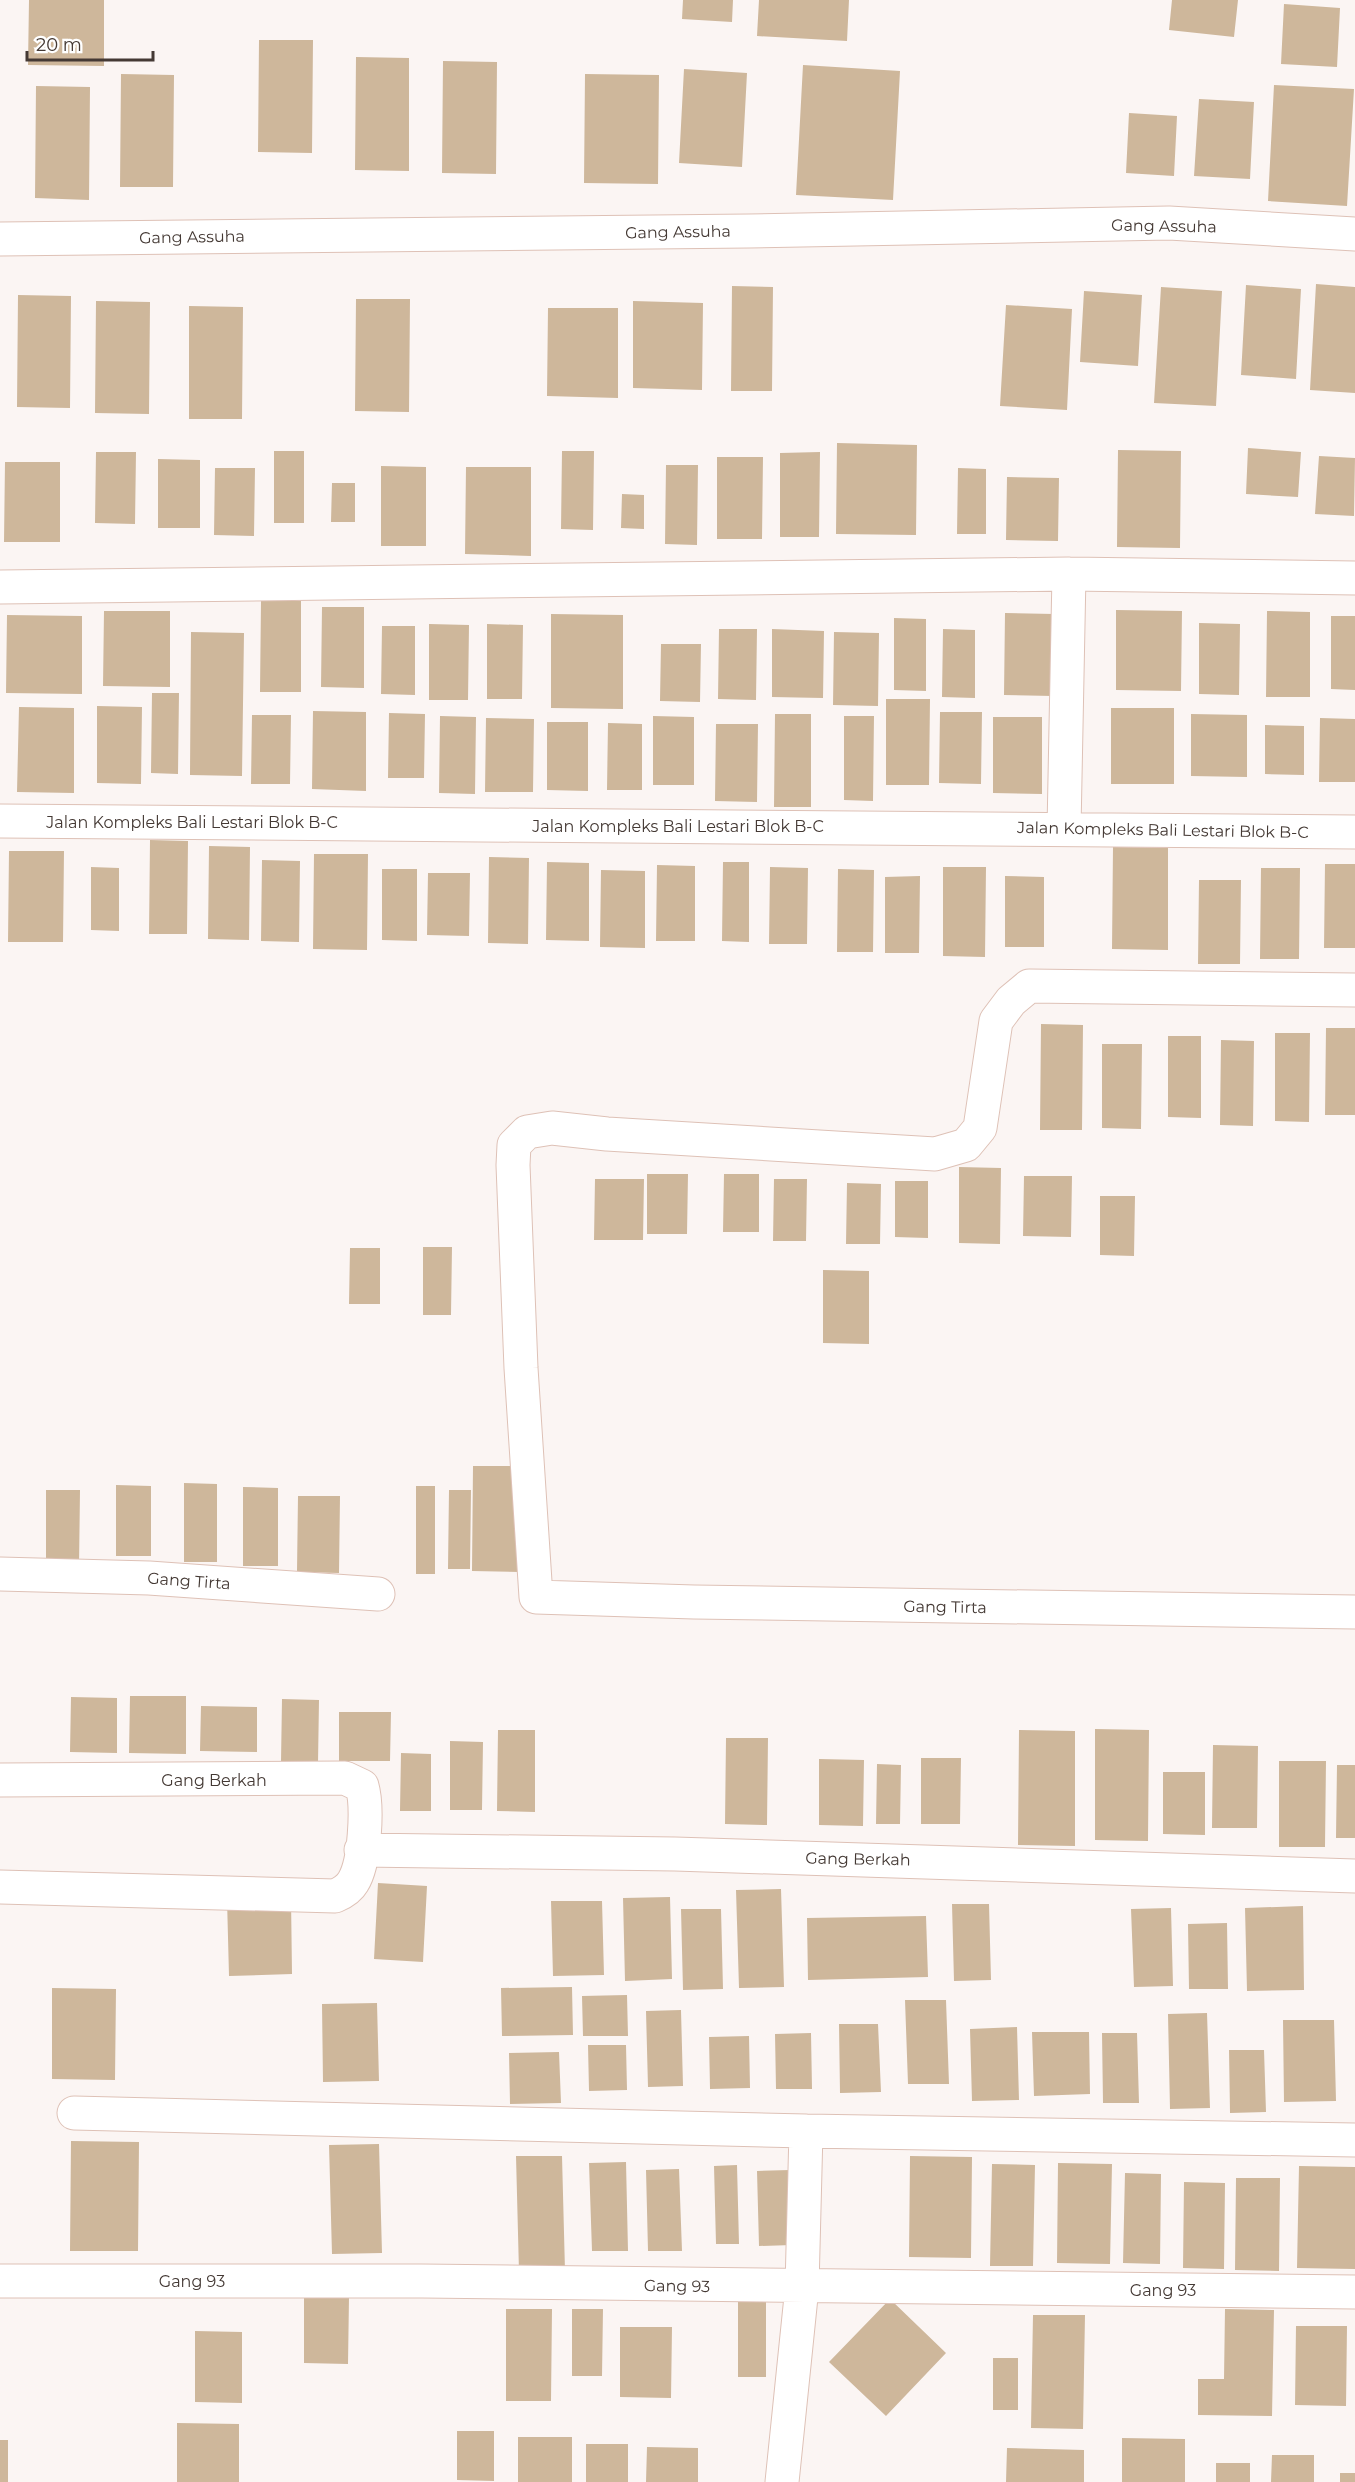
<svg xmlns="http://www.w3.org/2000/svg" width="1355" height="2482" font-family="Montserrat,sans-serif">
<rect width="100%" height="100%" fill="#fbf5f3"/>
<path fill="#ceb79b" d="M 29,0 L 104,0 L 104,66 L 28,65 Z
M 683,0 L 733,0 L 732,22 L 682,19 Z
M 759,0 L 849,0 L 847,41 L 757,36 Z
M 1172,0 L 1238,0 L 1234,37 L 1169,30 Z
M 1284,4 L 1340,8 L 1337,67 L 1281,64 Z
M 259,40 L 313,40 L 312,153 L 258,152 Z
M 356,57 L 409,58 L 409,171 L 355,170 Z
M 443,61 L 497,62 L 496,174 L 442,173 Z
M 803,65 L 900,71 L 893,200 L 796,195 Z
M 684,69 L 747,73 L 742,167 L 679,163 Z
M 121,74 L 174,75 L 173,187 L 120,187 Z
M 585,74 L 659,75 L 658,184 L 584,183 Z
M 1274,85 L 1354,89 L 1347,206 L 1268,201 Z
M 36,86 L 90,87 L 89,200 L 35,198 Z
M 1199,99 L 1254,102 L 1250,179 L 1194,176 Z
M 1129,113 L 1177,116 L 1174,176 L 1126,173 Z
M 1316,284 L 1355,287 L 1355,393 L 1310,390 Z
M 1246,285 L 1301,289 L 1296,379 L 1241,375 Z
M 732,286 L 773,287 L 772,391 L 731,391 Z
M 1161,287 L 1222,291 L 1216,406 L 1154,403 Z
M 1084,291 L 1142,295 L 1138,366 L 1080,362 Z
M 18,295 L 71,296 L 70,408 L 17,407 Z
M 356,299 L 410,299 L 409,412 L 355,411 Z
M 96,301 L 150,302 L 149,414 L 95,413 Z
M 633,301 L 703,303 L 702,390 L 633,388 Z
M 1006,305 L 1072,309 L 1067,410 L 1000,406 Z
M 189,306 L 243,307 L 242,419 L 189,419 Z
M 548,308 L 618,308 L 618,398 L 547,396 Z
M 837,443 L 917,445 L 916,535 L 836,534 Z
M 1248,448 L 1301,452 L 1298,497 L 1246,494 Z
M 1118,450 L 1181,451 L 1180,548 L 1117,547 Z
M 274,451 L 304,451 L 304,523 L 274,523 Z
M 562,451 L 594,451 L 593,530 L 561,529 Z
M 96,452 L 136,452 L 135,524 L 95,523 Z
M 820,452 L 819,537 L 780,537 L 780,453 Z
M 1319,456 L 1355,458 L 1354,516 L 1315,514 Z
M 717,457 L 763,457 L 762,539 L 717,539 Z
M 158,459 L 200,460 L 200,528 L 158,528 Z
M 5,462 L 60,462 L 60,542 L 4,542 Z
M 666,465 L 698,465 L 697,545 L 665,544 Z
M 381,466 L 426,467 L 426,546 L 381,546 Z
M 466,467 L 531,467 L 531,556 L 465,554 Z
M 215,468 L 255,468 L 254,536 L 214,535 Z
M 958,468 L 986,469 L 986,534 L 957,534 Z
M 1007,477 L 1059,478 L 1058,541 L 1006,540 Z
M 332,483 L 355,483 L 355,522 L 331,522 Z
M 622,494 L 644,495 L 644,529 L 621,528 Z
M 261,601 L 301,601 L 301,692 L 260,692 Z
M 322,607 L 364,607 L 364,688 L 321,687 Z
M 1116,610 L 1182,611 L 1181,691 L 1116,690 Z
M 104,611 L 170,611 L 170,687 L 103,686 Z
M 1267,611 L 1310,612 L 1310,697 L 1266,697 Z
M 1005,613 L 1054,614 L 1053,696 L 1004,695 Z
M 551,614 L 623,615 L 623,709 L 551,708 Z
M 7,615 L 82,616 L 82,694 L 6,693 Z
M 1331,616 L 1355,616 L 1355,690 L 1331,689 Z
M 894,618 L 926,619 L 926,691 L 894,690 Z
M 1199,623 L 1240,624 L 1239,695 L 1199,694 Z
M 429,624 L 469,625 L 468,700 L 429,700 Z
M 487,624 L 523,625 L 522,699 L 487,699 Z
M 382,626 L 415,626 L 415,695 L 381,694 Z
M 719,629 L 757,629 L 756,700 L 718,699 Z
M 772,629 L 824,631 L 823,698 L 772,697 Z
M 943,629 L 975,630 L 975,698 L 942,697 Z
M 191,632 L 244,633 L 242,776 L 190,775 Z
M 834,632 L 879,633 L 878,706 L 833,705 Z
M 661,644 L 701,644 L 700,702 L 660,701 Z
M 152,693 L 179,693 L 178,774 L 151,773 Z
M 886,699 L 930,699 L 929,785 L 886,785 Z
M 97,706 L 142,707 L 141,784 L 97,783 Z
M 19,707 L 74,708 L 74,793 L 17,792 Z
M 1111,708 L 1174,708 L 1174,784 L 1111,784 Z
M 313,711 L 366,712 L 366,791 L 312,789 Z
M 940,712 L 982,712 L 981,784 L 939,783 Z
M 389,713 L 425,714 L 424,778 L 388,778 Z
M 775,714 L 811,714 L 811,807 L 774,807 Z
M 1191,714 L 1247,715 L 1247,777 L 1191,776 Z
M 252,715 L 291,715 L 290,784 L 251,784 Z
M 440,716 L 476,717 L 475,794 L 439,793 Z
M 653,716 L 694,717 L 694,785 L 653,785 Z
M 844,716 L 874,716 L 873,801 L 844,800 Z
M 993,717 L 1042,717 L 1042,794 L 993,793 Z
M 486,718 L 534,719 L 533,792 L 485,792 Z
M 1320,718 L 1355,719 L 1355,782 L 1319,782 Z
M 547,722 L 588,722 L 588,791 L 547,790 Z
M 608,723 L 642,724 L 642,790 L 607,790 Z
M 716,724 L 758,724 L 757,802 L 715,801 Z
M 1265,725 L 1304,726 L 1304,775 L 1265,774 Z
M 150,840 L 188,841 L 187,934 L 149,934 Z
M 209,846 L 250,847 L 249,940 L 208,939 Z
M 1113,847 L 1168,848 L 1168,950 L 1112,949 Z
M 9,851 L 64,851 L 63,942 L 8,942 Z
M 314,854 L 368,854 L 367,950 L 313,949 Z
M 489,857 L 529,858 L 528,944 L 488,943 Z
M 262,860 L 300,861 L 299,942 L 261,941 Z
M 547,862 L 589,863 L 589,941 L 546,940 Z
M 723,862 L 749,862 L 749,942 L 722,941 Z
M 1325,864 L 1355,864 L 1355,948 L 1324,948 Z
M 657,865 L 695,866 L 695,941 L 656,941 Z
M 91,867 L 119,868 L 119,931 L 91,930 Z
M 770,867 L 808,868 L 807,944 L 769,944 Z
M 943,867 L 986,867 L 985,957 L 943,956 Z
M 1261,868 L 1300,868 L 1299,959 L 1260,959 Z
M 382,869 L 417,869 L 417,941 L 382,940 Z
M 838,869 L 874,870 L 873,952 L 837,952 Z
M 601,870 L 645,871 L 645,948 L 600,947 Z
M 428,873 L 470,873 L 469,936 L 427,935 Z
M 920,876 L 919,953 L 885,953 L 885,877 Z
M 1005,876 L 1044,877 L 1044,947 L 1005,947 Z
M 1199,880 L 1241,880 L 1240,964 L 1198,964 Z
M 1041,1024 L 1083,1025 L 1082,1130 L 1040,1130 Z
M 1326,1028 L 1355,1028 L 1355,1115 L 1325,1115 Z
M 1275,1033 L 1310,1033 L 1309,1122 L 1275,1121 Z
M 1168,1036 L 1201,1036 L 1201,1118 L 1168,1117 Z
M 1221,1040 L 1254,1041 L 1253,1126 L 1220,1125 Z
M 1102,1044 L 1142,1044 L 1141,1129 L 1102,1128 Z
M 959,1167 L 1001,1168 L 1000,1244 L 959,1243 Z
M 647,1174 L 688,1174 L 687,1234 L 647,1234 Z
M 724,1174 L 759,1174 L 759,1232 L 723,1232 Z
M 1024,1176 L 1072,1176 L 1071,1237 L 1023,1236 Z
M 595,1179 L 644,1179 L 643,1240 L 594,1240 Z
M 774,1179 L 807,1179 L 806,1241 L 773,1241 Z
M 895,1181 L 928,1181 L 928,1238 L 895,1237 Z
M 847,1183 L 881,1184 L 880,1244 L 846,1244 Z
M 1100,1196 L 1135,1196 L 1134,1256 L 1100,1255 Z
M 423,1247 L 452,1247 L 451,1315 L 423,1315 Z
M 350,1248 L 380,1248 L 380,1304 L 349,1304 Z
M 823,1270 L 869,1271 L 869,1344 L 823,1343 Z
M 473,1466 L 522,1466 L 520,1572 L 472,1571 Z
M 184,1483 L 217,1484 L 217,1562 L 184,1562 Z
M 116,1485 L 151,1486 L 151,1556 L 116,1556 Z
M 416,1486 L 435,1486 L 435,1574 L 416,1574 Z
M 243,1487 L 278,1488 L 278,1566 L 243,1566 Z
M 46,1490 L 80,1490 L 79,1567 L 46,1567 Z
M 449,1490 L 471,1490 L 470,1569 L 448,1569 Z
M 298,1496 L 340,1496 L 339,1573 L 297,1572 Z
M 130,1696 L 186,1696 L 186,1754 L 129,1753 Z
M 71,1697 L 117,1698 L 117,1753 L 70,1752 Z
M 282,1699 L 319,1700 L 318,1763 L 281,1762 Z
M 201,1706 L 257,1707 L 257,1752 L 200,1751 Z
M 339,1712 L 391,1712 L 390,1761 L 339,1761 Z
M 1095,1729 L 1149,1730 L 1148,1841 L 1095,1840 Z
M 498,1730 L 535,1730 L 535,1812 L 497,1811 Z
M 1019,1730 L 1075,1731 L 1075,1846 L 1018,1845 Z
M 726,1738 L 768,1738 L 767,1825 L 725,1824 Z
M 450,1741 L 483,1742 L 482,1810 L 450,1810 Z
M 1213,1745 L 1258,1746 L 1257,1828 L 1212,1828 Z
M 401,1753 L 431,1754 L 431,1811 L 400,1811 Z
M 921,1758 L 961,1758 L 960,1824 L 921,1824 Z
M 819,1759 L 864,1760 L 863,1826 L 819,1825 Z
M 1279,1761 L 1326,1761 L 1325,1847 L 1279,1847 Z
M 877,1764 L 901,1765 L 900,1824 L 876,1824 Z
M 1337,1765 L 1355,1765 L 1355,1838 L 1336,1838 Z
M 1163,1772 L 1205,1772 L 1205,1835 L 1163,1834 Z
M 378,1883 L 427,1886 L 423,1962 L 374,1959 Z
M 781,1889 L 784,1987 L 739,1988 L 736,1890 Z
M 670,1897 L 672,1979 L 625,1981 L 623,1898 Z
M 291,1898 L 292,1974 L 229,1976 L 227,1899 Z
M 551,1901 L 602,1901 L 604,1975 L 553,1976 Z
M 952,1904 L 989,1904 L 991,1980 L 954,1981 Z
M 1303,1906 L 1304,1990 L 1247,1991 L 1245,1908 Z
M 1171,1908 L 1173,1986 L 1134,1987 L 1131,1909 Z
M 681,1909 L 721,1909 L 723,1989 L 683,1990 Z
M 926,1916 L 928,1977 L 808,1980 L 807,1918 Z
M 1227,1923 L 1228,1989 L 1189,1989 L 1188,1924 Z
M 572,1987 L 573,2035 L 502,2036 L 501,1988 Z
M 52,1988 L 116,1989 L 115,2080 L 52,2079 Z
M 627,1995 L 628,2036 L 583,2036 L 582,1996 Z
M 905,2000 L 946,2000 L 949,2084 L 908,2084 Z
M 377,2003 L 379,2081 L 323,2082 L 322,2004 Z
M 681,2010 L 683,2086 L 648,2087 L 646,2011 Z
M 1207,2013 L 1210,2108 L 1170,2109 L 1168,2014 Z
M 1283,2020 L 1334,2020 L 1336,2101 L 1284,2102 Z
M 839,2024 L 878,2024 L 881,2092 L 840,2093 Z
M 1017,2027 L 1019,2100 L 972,2101 L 970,2029 Z
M 1032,2032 L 1089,2032 L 1090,2094 L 1034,2096 Z
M 811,2033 L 812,2089 L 776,2089 L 775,2034 Z
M 1102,2033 L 1137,2033 L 1139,2103 L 1103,2103 Z
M 749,2036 L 750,2088 L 710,2089 L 709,2037 Z
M 588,2045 L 626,2045 L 627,2090 L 589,2091 Z
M 1229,2050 L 1264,2050 L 1266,2112 L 1230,2113 Z
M 559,2052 L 561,2103 L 510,2104 L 509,2053 Z
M 71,2141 L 139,2142 L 138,2251 L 70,2251 Z
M 379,2144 L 382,2253 L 332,2254 L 329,2145 Z
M 516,2156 L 562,2156 L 565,2271 L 519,2272 Z
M 910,2156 L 972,2157 L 971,2258 L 909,2257 Z
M 626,2162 L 628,2251 L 592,2251 L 589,2163 Z
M 1058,2163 L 1112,2164 L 1110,2264 L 1057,2263 Z
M 992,2164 L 1035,2165 L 1033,2266 L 990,2266 Z
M 737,2165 L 739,2244 L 716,2244 L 714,2166 Z
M 1299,2166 L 1355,2167 L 1355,2269 L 1297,2268 Z
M 679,2169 L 682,2251 L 648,2251 L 646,2170 Z
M 790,2170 L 792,2245 L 759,2246 L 757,2171 Z
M 1125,2173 L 1161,2174 L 1160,2264 L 1123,2263 Z
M 1236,2178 L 1280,2178 L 1279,2271 L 1235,2270 Z
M 1184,2182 L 1225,2183 L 1224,2269 L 1183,2268 Z
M 304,2296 L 349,2297 L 348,2364 L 304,2363 Z
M 890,2299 L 946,2353 L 886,2416 L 829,2362 Z
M 738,2301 L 766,2302 L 766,2377 L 738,2377 Z
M 506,2309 L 552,2309 L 551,2401 L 506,2401 Z
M 572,2309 L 603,2309 L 602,2376 L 572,2376 Z
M 1225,2309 L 1274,2310 L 1272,2416 L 1198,2415 L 1198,2379 L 1224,2379 Z
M 1033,2315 L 1085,2315 L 1083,2429 L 1031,2428 Z
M 1296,2326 L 1347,2326 L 1346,2406 L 1295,2405 Z
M 620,2327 L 672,2327 L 671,2398 L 620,2397 Z
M 195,2331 L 242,2332 L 242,2403 L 195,2402 Z
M 993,2358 L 1018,2358 L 1018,2410 L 993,2410 Z
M 177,2423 L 239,2424 L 239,2482 L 177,2482 Z
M 457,2431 L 494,2431 L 494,2481 L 457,2480 Z
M 518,2437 L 572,2437 L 572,2482 L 518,2482 Z
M 1122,2438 L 1185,2439 L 1185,2482 L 1122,2482 Z
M 0,2440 L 8,2440 L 8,2482 L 0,2482 Z
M 586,2444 L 628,2444 L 628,2482 L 586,2482 Z
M 647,2447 L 698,2448 L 698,2482 L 646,2482 Z
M 1007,2448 L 1084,2450 L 1084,2482 L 1006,2482 Z
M 1272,2455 L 1314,2455 L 1314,2482 L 1271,2482 Z
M 1216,2463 L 1250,2463 L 1250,2482 L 1216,2482 Z
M 1340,2473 L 1355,2473 L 1355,2482 L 1340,2482 Z"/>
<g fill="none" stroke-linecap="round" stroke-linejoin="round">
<defs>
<path id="street" d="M 0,239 L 749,231 L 1169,223 L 1355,234
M 0,587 L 1069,574 L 1355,578
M 0,821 L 1355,832
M 1064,829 L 1069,574
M 1355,990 L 1029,986 L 1011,1001 L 996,1021 L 980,1128 L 966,1145 L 935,1154 L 607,1134 L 552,1128 L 527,1132 L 514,1145 L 513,1165 L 521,1368 L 536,1597 L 694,1602 L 1355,1612
M 0,1574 L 149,1578 L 378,1594
M 0,1780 L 345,1778 L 362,1786 C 368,1807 365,1863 353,1882 C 349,1889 342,1893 335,1896 L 0,1887
M 361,1850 L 675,1854 L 1355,1876
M 74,2113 L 806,2131 L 1355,2140
M 0,2281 L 422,2281 L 1355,2292
M 782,2482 L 802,2287 L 806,2131"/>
</defs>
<use href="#street" stroke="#dec1b6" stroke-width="35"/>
<use href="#street" stroke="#fff" stroke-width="33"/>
</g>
<g text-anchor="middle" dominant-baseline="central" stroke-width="6" stroke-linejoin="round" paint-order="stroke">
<g font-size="16" fill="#443934" stroke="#fff">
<text transform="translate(1164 226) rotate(1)">Gang Assuha</text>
<text transform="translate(678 232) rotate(-1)">Gang Assuha</text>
<text transform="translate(192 237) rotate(-1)">Gang Assuha</text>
<text x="192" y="822">Jalan Kompleks Bali Lestari Blok B-C</text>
<text x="678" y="826">Jalan Kompleks Bali Lestari Blok B-C</text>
<text transform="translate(1163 830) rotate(1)">Jalan Kompleks Bali Lestari Blok B-C</text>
<text transform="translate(189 1581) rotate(4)">Gang Tirta</text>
<text transform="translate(945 1607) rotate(1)">Gang Tirta</text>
<text x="214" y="1780">Gang Berkah</text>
<text transform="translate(858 1859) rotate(1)">Gang Berkah</text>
<text x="192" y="2281">Gang 93</text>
<text transform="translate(677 2286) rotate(1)">Gang 93</text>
<text x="1163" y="2290">Gang 93</text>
</g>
</g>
<path d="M27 51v9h126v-9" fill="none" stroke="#443934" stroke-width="3"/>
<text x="36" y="51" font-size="18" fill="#443934" stroke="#ffffff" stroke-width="4.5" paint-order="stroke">20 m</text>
</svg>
